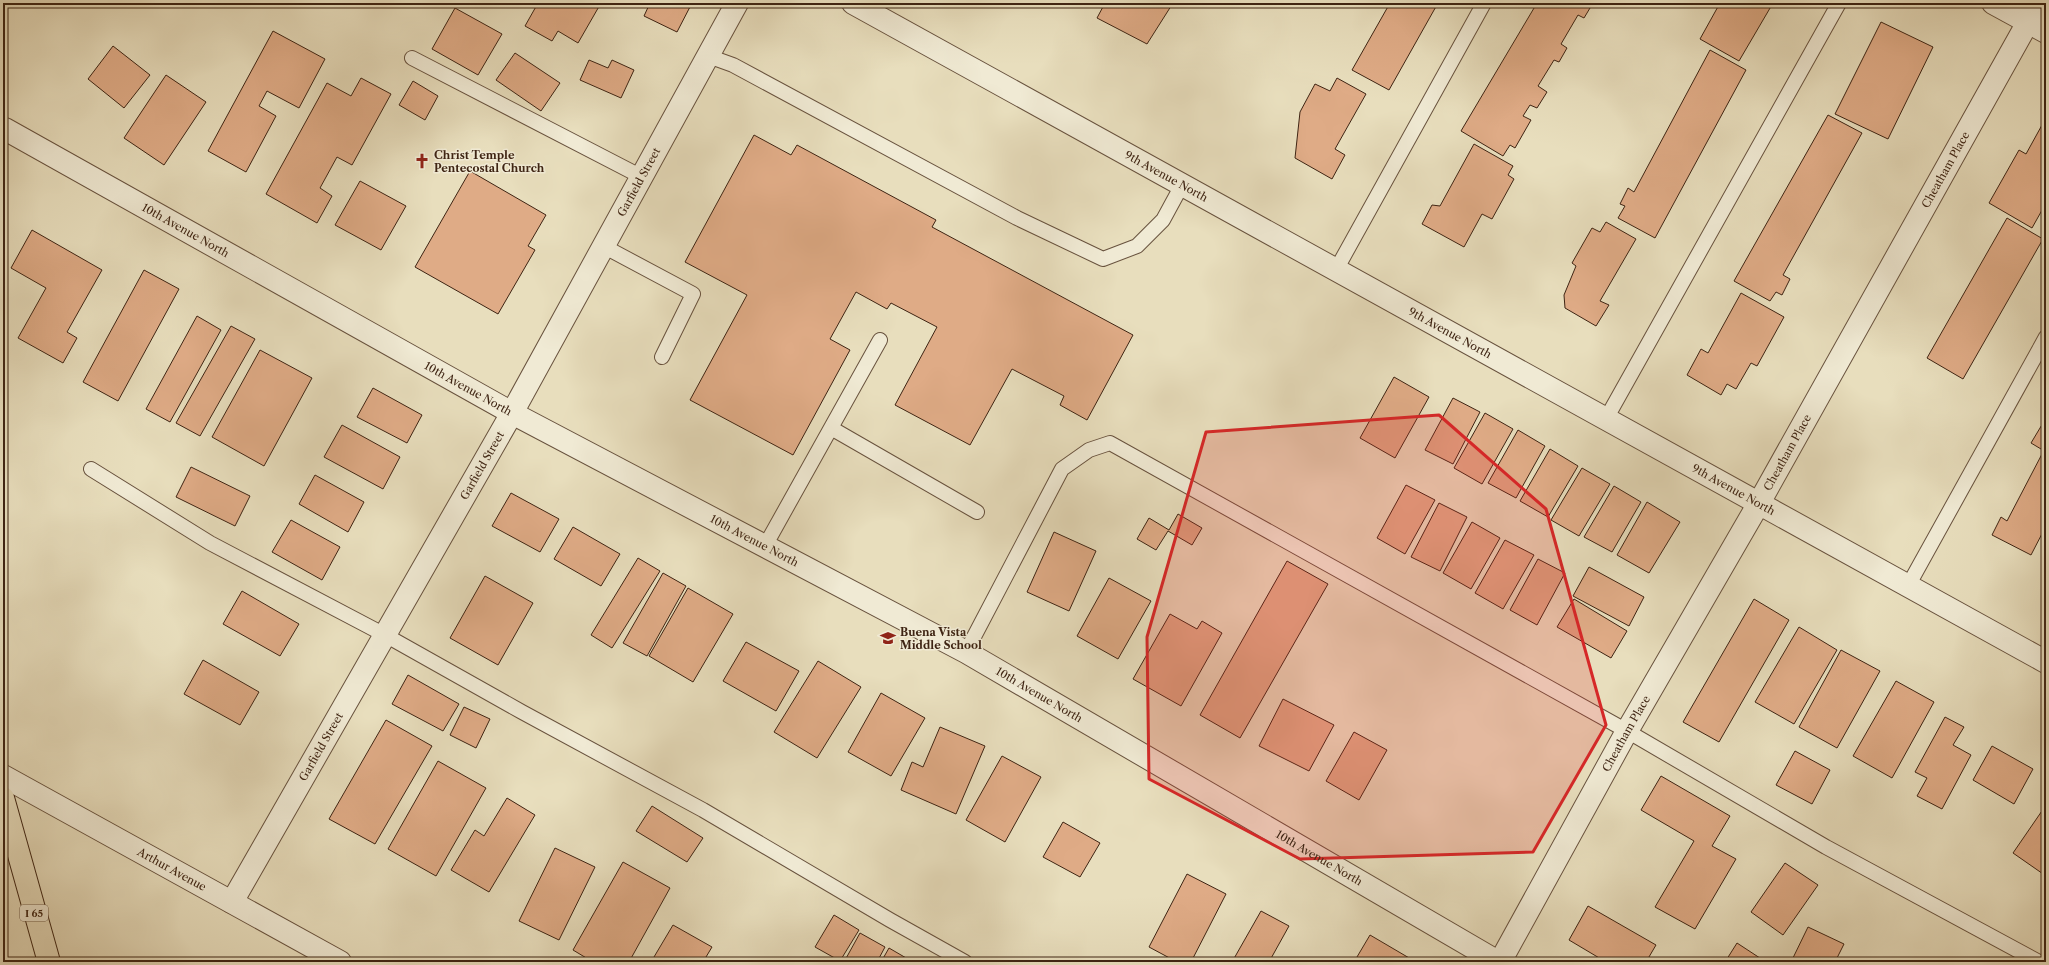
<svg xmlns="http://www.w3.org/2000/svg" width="2049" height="965" font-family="'Libre Caslon Text',serif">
<rect width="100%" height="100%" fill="#e8debd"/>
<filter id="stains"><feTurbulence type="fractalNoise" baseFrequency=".005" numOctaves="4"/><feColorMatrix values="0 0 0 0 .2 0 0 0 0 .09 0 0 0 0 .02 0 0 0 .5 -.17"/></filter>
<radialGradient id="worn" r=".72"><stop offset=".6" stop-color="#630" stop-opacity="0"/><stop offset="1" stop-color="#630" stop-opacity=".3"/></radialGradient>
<path fill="#dfab86" stroke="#3e2413" d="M 538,3 L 601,3 L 578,43 L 558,31 L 552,41 L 525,26 Z
M 650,3 L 692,3 L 677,32 L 644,16 Z
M 1105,3 L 1173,3 L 1147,44 L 1097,18 Z
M 1390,3 L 1438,3 L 1389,90 L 1352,70 Z
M 1537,3 L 1593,3 L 1584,18 L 1578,15 L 1561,44 L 1567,48 L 1559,62 L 1554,60 L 1538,86 L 1547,92 L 1537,108 L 1530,105 L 1523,116 L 1531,120 L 1515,148 L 1510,145 L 1503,156 L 1461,131 Z
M 1720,3 L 1773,3 L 1739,61 L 1700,39 Z
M 455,8 L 502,34 L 478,75 L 432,49 Z
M 1881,22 L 1933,47 L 1888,139 L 1835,114 Z
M 273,31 L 325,59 L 299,108 L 267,91 L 259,106 L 276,116 L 246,172 L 208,151 Z
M 113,46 L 150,75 L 124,108 L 88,79 Z
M 1710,50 L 1746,70 L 1655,238 L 1618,218 L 1625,206 L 1620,204 L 1628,188 L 1634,192 Z
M 515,53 L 560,83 L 541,111 L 496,80 Z
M 589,60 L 608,68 L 612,60 L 634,70 L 621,98 L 580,80 Z
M 166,75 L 206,102 L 164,165 L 124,138 Z
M 361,78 L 391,94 L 352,165 L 337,157 L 320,188 L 332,196 L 317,223 L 266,194 L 327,83 L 351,96 Z
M 1337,78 L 1366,94 L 1335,149 L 1345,155 L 1332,179 L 1295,158 L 1300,112 L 1315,84 L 1330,91 Z
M 413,81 L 438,96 L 425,120 L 399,105 Z
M 1828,115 L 1862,133 L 1783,275 L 1790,279 L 1782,295 L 1776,292 L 1770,301 L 1734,281 Z
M 2042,125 L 2046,127 L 2046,203 L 2032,228 L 1989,203 L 2019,150 L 2026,154 Z
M 754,135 L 791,155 L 797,145 L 936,220 L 932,227 L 1133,335 L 1087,420 L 1060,405 L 1064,396 L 1012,369 L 970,445 L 895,405 L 937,327 L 891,303 L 887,309 L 856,292 L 830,339 L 850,350 L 793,455 L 690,400 L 747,295 L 685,262 Z
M 1474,144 L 1513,166 L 1508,175 L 1514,179 L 1492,219 L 1482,214 L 1464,247 L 1422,224 L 1432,205 L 1440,206 Z
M 470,171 L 546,215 L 528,246 L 535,250 L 498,314 L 415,267 Z
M 360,181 L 406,206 L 381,250 L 335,225 Z
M 2007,218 L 2043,239 L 1963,379 L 1927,358 Z
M 1606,222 L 1636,239 L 1600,301 L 1609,305 L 1596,326 L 1565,308 L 1564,295 L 1576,266 L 1572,263 L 1592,228 L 1600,232 Z
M 32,230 L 102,270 L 67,332 L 77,338 L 63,363 L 18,338 L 46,288 L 11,268 Z
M 144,270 L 179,289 L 118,401 L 83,382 Z
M 1741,293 L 1784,317 L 1757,366 L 1751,363 L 1736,389 L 1727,384 L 1721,395 L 1687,375 L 1701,349 L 1708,353 Z
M 197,316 L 221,330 L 170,422 L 146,409 Z
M 231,326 L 255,339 L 200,436 L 176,423 Z
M 260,350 L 312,378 L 264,466 L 212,437 Z
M 1394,377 L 1429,397 L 1395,458 L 1360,438 Z
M 373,388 L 422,415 L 407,443 L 357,417 Z
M 1453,398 L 1480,412 L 1453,464 L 1425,450 Z
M 1485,413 L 1513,429 L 1482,484 L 1454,468 Z
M 2046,418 L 2046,452 L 2031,443 Z
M 342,425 L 400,457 L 383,489 L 324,457 Z
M 1518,430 L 1545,446 L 1516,498 L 1488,483 Z
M 1550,449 L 1578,466 L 1548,517 L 1520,501 Z
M 2042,454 L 2046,457 L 2046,526 L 2031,555 L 1992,535 L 2001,517 L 2007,521 Z
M 191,467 L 250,496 L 235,526 L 176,497 Z
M 1582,468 L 1610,484 L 1579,536 L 1551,520 Z
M 315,475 L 364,502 L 348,532 L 299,504 Z
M 1406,485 L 1435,500 L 1405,554 L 1377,538 Z
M 1614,486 L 1641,502 L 1612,552 L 1584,537 Z
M 511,493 L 559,519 L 540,552 L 492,526 Z
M 1647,502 L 1680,522 L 1649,573 L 1617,555 Z
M 1439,503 L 1467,517 L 1440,571 L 1411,557 Z
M 1178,514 L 1202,528 L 1192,545 L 1168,531 L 1156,550 L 1137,539 L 1149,518 L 1169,530 Z
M 291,520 L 340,547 L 322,580 L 272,552 Z
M 1472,522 L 1500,538 L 1471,589 L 1443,573 Z
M 573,527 L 620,554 L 601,586 L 554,559 Z
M 1054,532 L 1096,551 L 1069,611 L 1027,592 Z
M 1505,540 L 1534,555 L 1503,609 L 1475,593 Z
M 638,558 L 660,571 L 612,648 L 591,635 Z
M 1538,559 L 1565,573 L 1537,625 L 1510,610 Z
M 1287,561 L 1328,584 L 1240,738 L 1200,715 Z
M 1589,567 L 1644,597 L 1629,626 L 1573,596 Z
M 663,573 L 686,586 L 647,656 L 623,643 Z
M 485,576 L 533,603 L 498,665 L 450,638 Z
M 1109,578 L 1151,601 L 1118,659 L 1077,636 Z
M 688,588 L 733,614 L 693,682 L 649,656 Z
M 242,591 L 299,624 L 280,656 L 223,624 Z
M 1574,599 L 1627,631 L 1611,658 L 1557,627 Z
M 1754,599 L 1789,620 L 1719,742 L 1683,722 Z
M 1170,614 L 1197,629 L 1202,621 L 1222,633 L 1181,706 L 1133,679 Z
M 1799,627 L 1837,650 L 1794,724 L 1755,702 Z
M 746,642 L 799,671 L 776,711 L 723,681 Z
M 1841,650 L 1880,671 L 1837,748 L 1799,727 Z
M 203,660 L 259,692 L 240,725 L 184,694 Z
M 818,661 L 861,687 L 817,758 L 774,732 Z
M 408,675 L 459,704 L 443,731 L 392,704 Z
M 1896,681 L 1934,702 L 1892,778 L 1853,756 Z
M 881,693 L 925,718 L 891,776 L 848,752 Z
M 1283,699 L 1334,725 L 1309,771 L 1259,746 Z
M 464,707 L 490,719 L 476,748 L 450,735 Z
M 1945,717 L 1964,727 L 1953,745 L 1971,755 L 1942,809 L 1917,796 L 1927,778 L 1915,772 Z
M 386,720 L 432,746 L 375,844 L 329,819 Z
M 940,727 L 985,746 L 956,814 L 901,790 L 912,762 L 923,767 Z
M 1354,732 L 1387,750 L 1359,800 L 1326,781 Z
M 1992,746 L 2033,769 L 2014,804 L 1973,780 Z
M 1795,751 L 1830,770 L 1812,804 L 1776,785 Z
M 1002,756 L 1041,777 L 1005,842 L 966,820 Z
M 438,761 L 486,788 L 436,876 L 388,849 Z
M 1661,776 L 1730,816 L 1712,846 L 1736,859 L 1695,929 L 1655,907 L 1694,841 L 1641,810 Z
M 507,798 L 535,815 L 489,892 L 451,870 L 475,830 L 484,836 Z
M 2046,805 L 2046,876 L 2013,853 Z
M 652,806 L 703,838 L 687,862 L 636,831 Z
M 1063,822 L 1100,843 L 1080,877 L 1043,857 Z
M 555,848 L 595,867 L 559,940 L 519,921 Z
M 623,862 L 670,888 L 629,962 L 593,962 L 573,950 Z
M 1785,863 L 1818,885 L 1783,935 L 1751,912 Z
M 1187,874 L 1226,894 L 1191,962 L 1177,962 L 1149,947 Z
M 1588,906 L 1656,945 L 1646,962 L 1606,962 L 1569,940 Z
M 1261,911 L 1289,926 L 1269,962 L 1232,962 Z
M 834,915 L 859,930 L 840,961 L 815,947 Z
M 673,925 L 712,947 L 703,962 L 651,962 Z
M 1808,927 L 1844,944 L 1835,962 L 1791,962 Z
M 860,933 L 885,947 L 877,962 L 844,962 Z
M 1370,935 L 1416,962 L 1354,962 Z
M 1737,943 L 1766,962 L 1725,962 Z
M 889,948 L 913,962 L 881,962 Z"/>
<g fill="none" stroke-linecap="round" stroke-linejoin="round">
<defs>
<path id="service" d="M 708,56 L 733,65 L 1017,218 L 1103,259 L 1137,246 L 1163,220 L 1182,185
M 412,58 L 642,177
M 603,246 L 693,294 L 662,357
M 1336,270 L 1484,3
M 1606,419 L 1839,3
M 831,428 L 977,512
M 91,469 L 210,543 L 385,635 L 522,712 L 703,810 L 890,920 L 965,962
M 765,546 L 880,340
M 1908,586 L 2046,337
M 966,652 L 1062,469 L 1089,450 L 1110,443 L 1627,731 L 1826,847 L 2039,962"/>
<g id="minor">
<path id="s1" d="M 853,3 L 2046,662"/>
<path d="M 1993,3 L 2046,32"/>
<path id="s2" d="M 5,129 L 512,413 L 966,652 L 1498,962"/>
<path id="s3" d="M 232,902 L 512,413 L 737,3"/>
<path id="s4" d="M 1500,962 L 1627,731 L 1759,503 L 2028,22 L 2037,3"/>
</g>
<g id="tertiary">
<path id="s5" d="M 3,776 L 340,962"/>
</g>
<path id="motorway" d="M 3,798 L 49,962"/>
</defs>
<use href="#service" stroke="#68523e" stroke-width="16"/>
<use href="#minor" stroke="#68523e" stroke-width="24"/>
<use href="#tertiary" stroke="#68523e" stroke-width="24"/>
<use href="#motorway" stroke="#3e2413" stroke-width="24"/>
<use href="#service" stroke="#f0ead4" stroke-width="14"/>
<use href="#minor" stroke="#f0ead4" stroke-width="22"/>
<use href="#tertiary" stroke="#f0ead4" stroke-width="22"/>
<use href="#motorway" stroke="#e8debd" stroke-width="22"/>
</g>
<path fill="#d62828" fill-opacity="0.2" stroke="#d62828" stroke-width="3" stroke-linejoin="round" d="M 1439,415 L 1546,509 L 1606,725 L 1533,852 L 1300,859 L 1149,779 L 1147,637 L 1206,432 Z"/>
<defs>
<symbol id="church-bare" viewBox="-9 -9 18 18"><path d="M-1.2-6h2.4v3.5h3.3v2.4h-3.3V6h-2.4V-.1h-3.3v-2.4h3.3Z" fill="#8f2418" stroke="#f0ead4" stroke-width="2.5" paint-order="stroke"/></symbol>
<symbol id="school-bare" viewBox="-9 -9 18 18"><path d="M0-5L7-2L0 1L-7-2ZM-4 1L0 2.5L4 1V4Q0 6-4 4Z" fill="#8f2418" stroke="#f0ead4" stroke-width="2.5" paint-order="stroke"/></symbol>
</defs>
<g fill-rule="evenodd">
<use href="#church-bare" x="411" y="150" width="22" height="22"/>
<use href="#school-bare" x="877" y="627" width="22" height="22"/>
</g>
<g text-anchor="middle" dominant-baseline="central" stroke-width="3" stroke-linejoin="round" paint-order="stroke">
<rect fill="#f0ead4" stroke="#735f4d" stroke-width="1" x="20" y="905" width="28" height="16" rx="3"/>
<g font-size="10" font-weight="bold" fill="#3e2413">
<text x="34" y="913">I 65</text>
</g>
<g font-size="11" font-weight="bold" fill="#3e2413" stroke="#f0ead4" text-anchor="start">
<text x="434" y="155">Christ Temple<tspan x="434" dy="13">Pentecostal Church</tspan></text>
<text x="900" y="632">Buena Vista<tspan x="900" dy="13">Middle School</tspan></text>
</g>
<g font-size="11" fill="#3e2413" stroke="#f0ead4">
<text stroke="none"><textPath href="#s4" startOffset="909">Cheatham Place</textPath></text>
<text stroke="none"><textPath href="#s1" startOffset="358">9th Avenue North</textPath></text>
<text stroke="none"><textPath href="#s3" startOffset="827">Garfield Street</textPath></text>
<text stroke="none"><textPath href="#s2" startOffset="207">10th Avenue North</textPath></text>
<text stroke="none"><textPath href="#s1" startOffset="682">9th Avenue North</textPath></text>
<text stroke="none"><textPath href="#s2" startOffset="531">10th Avenue North</textPath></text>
<text stroke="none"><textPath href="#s4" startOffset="585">Cheatham Place</textPath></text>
<text stroke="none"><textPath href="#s3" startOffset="503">Garfield Street</textPath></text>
<text stroke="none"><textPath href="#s1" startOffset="1006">9th Avenue North</textPath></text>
<text stroke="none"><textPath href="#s2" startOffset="855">10th Avenue North</textPath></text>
<text stroke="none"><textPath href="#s2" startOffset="1179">10th Avenue North</textPath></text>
<text stroke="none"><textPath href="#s4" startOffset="261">Cheatham Place</textPath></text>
<text stroke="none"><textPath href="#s3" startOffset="179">Garfield Street</textPath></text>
<text stroke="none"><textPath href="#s2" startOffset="1503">10th Avenue North</textPath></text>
<text stroke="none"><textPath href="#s5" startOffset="193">Arthur Avenue</textPath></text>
</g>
</g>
<rect width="2049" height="965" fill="none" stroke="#e8debd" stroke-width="16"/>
<rect x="4" y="4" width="2041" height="957" fill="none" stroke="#3e2413" stroke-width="2"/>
<rect x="8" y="8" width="2033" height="949" fill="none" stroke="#3e2413"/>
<rect width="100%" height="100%" filter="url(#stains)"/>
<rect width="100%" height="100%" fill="url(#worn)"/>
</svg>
